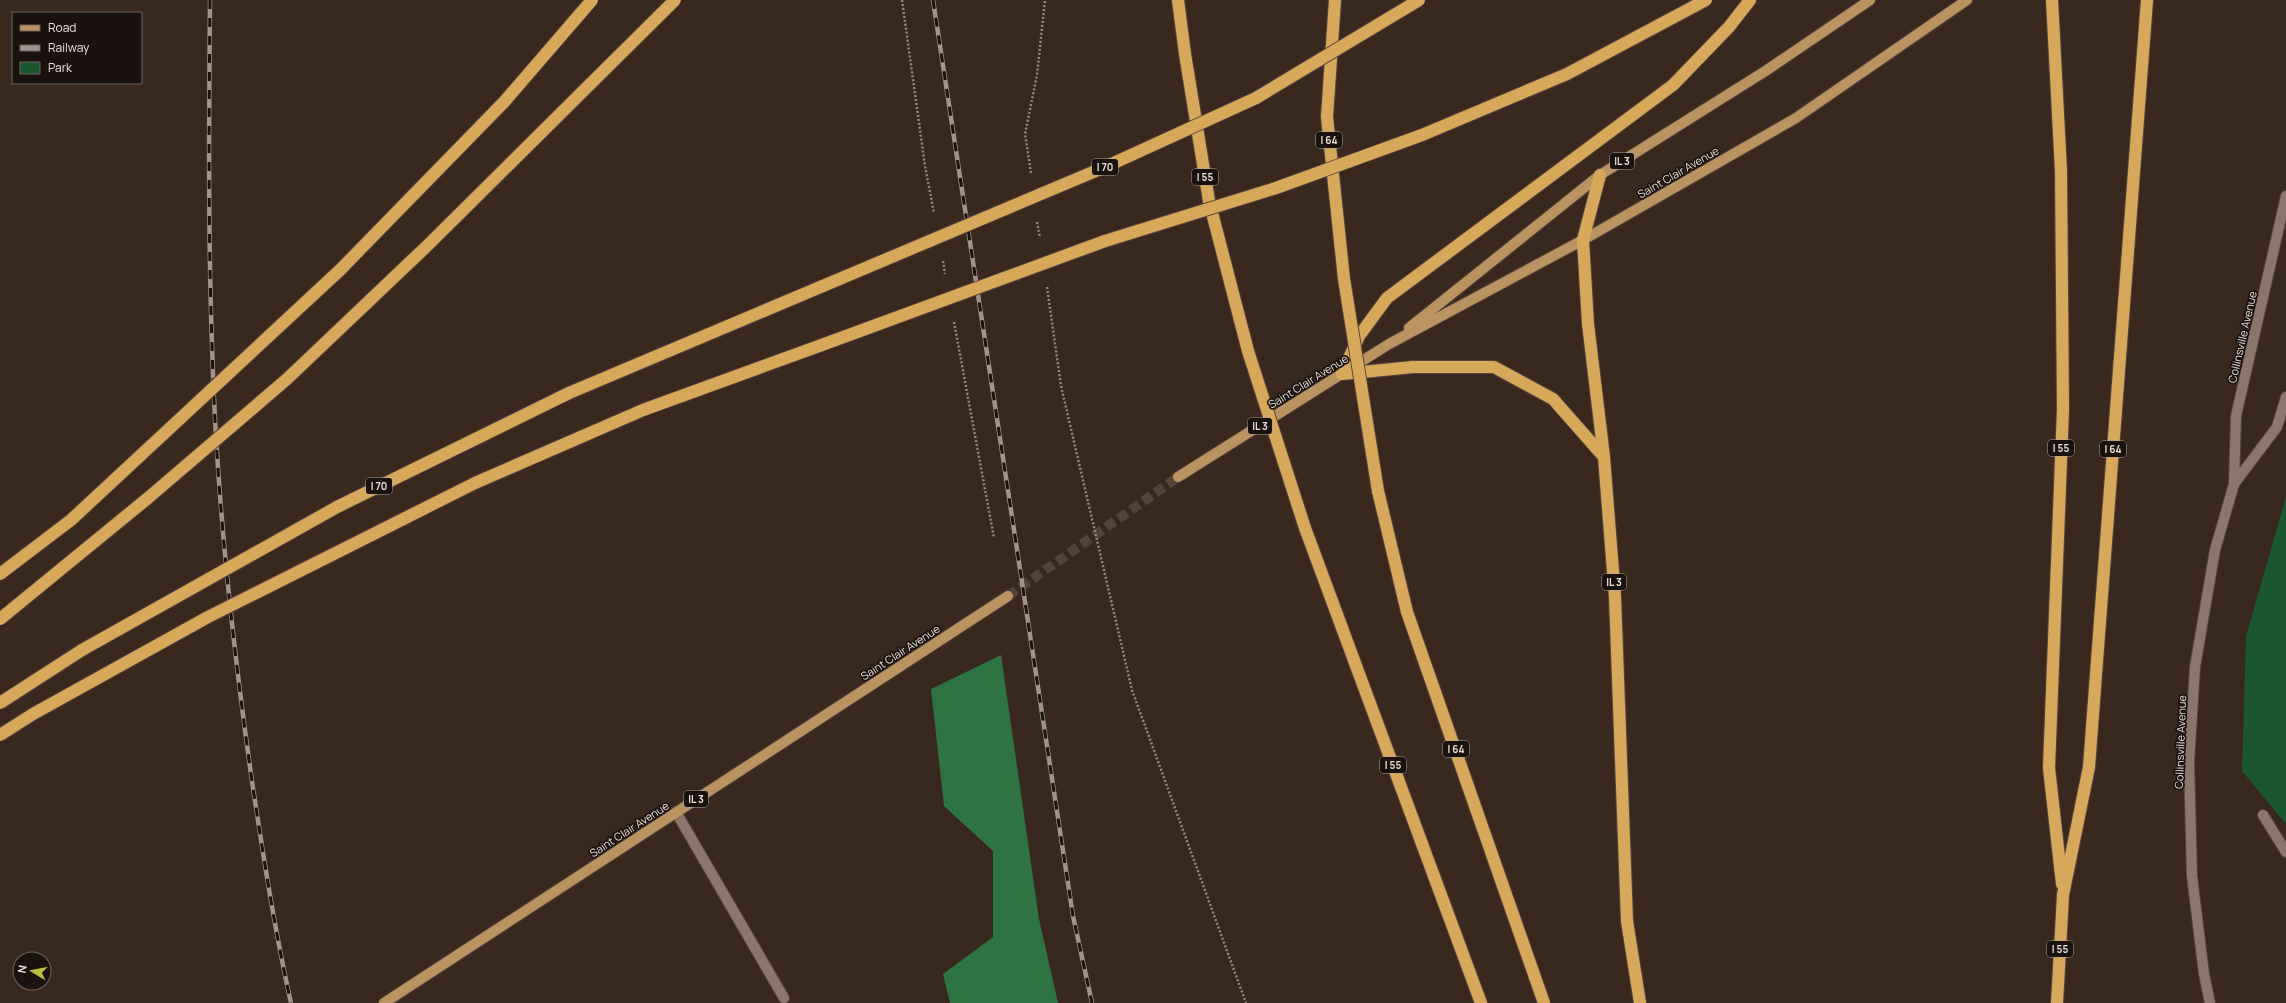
<svg xmlns="http://www.w3.org/2000/svg" width="2286" height="1003" font-family="Manrope,sans-serif">
<rect width="100%" height="100%" fill="#39281e"/>
<path fill="#1d572e" d="M 2286,497 L 2286,824 L 2242,771 L 2246,636 Z"/>
<path fill="#2e7441" d="M 1001,655 L 1039,919 L 1058,1003 L 950,1003 L 943,974 L 993,937 L 993,851 L 944,806 L 931,689 Z"/>
<g fill="none" stroke-linecap="round" stroke-linejoin="round">
<path stroke="#54433a" stroke-width="10" stroke-dasharray="10 5" stroke-linecap="butt" d="M 1008,596 L 1178,477"/>
<defs>
<path id="lane" d="M 676,812 L 784,998"/>
<path id="street" d="M 2263,815 L 2286,852"/>
<path id="secondary" d="M 2234,484 L 2277,427 L 2286,397
M 2210,1003 L 2204,974 L 2192,876 L 2189,762 L 2195,667 L 2215,550 L 2234,484 L 2236,416 L 2286,196"/>
<path id="primary" d="M 1409,328 L 1600,175 L 1767,70 L 1870,0
M 1178,477 L 1389,344 L 1583,240 L 1796,118 L 1967,0
M 384,1003 L 1008,596"/>
<path id="highway" d="M 1178,0 L 1185,54 L 1209,201 L 1248,351
M 1335,0 L 1327,117 L 1344,279
M 2052,0 L 2061,171 L 2063,409 L 2049,768 L 2062,884
M 1600,175 L 1583,240 L 1588,324 L 1604,457
M 1342,374 L 1413,367 L 1494,367 L 1553,399 L 1604,457 L 1615,597 L 1627,921 L 1640,1003
M 1342,374 L 1359,336 L 1387,298 L 1673,85 L 1729,27 L 1750,0
M 1378,491 L 1407,612 L 1544,1003
M 1305,528 L 1481,1003
M 2057,1003 L 2063,895 L 2089,767 L 2147,0"/>
</defs>
<use href="#lane" stroke="#55463e" stroke-width="12"/>
<use href="#street" stroke="#55463e" stroke-width="12"/>
<use href="#secondary" stroke="#55463e" stroke-width="12"/>
<use href="#primary" stroke="#55463e" stroke-width="12"/>
<use href="#highway" stroke="#55463e" stroke-width="14"/>
<path stroke="#968880" stroke-width="2.5" stroke-dasharray="2 2" stroke-linecap="butt" d="M 902,0 L 925,166 L 934,213
M 1031,173 L 1025,134 L 1037,75 L 1045,0
M 1037,222 L 1040,238
M 943,261 L 945,274
M 1047,287 L 1061,386 L 1132,690 L 1246,1003
M 954,322 L 994,538"/>
<use href="#lane" stroke="#8b766b" stroke-width="10"/>
<use href="#street" stroke="#8b766b" stroke-width="10"/>
<use href="#secondary" stroke="#8b766b" stroke-width="10"/>
<use href="#primary" stroke="#b99461" stroke-width="10"/>
<use href="#highway" stroke="#d8a85a" stroke-width="12"/>
<defs>
<path id="rail" d="M 210,0 C 209,115 208,230 212,345 C 216,493 232,642 253,788 C 264,860 275,932 291,1003
M 933,0 L 1073,916 L 1092,1003"/>
</defs>
<use href="#rail" stroke="#a2948d" stroke-width="4.5"/>
<use href="#rail" stroke="#1a120e" stroke-width="3" stroke-dasharray="9" stroke-linecap="butt"/>
<defs>
<path id="highway-bridge" d="M 1344,279 L 1378,491
M 1248,351 L 1305,528
M 0,574 L 71,520 L 340,270 L 504,102 L 592,0
M 0,619 L 148,498 L 287,379 L 429,244 L 675,0
M 0,703 L 82,650 L 337,507 L 569,393 L 1105,167 L 1256,98 L 1419,0
M 0,735 L 33,714 L 208,617 L 475,483 L 643,410 L 819,346 L 1105,241 L 1276,188 L 1422,135 L 1567,74 L 1706,0"/>
</defs>
<use href="#highway-bridge" stroke="#55463e" stroke-width="14" stroke-linecap="butt"/>
<use href="#highway-bridge" stroke="#d8a85a" stroke-width="12"/>
</g>
<g text-anchor="middle" dominant-baseline="central" stroke-width="3.5" stroke-linejoin="round" paint-order="stroke">
<g fill="#1a120e" stroke="#aca29c" stroke-width="1">
<rect x="1316" y="132" width="26" height="16" rx="3"/>
<rect x="1610" y="153" width="24" height="16" rx="3"/>
<rect x="1092" y="159" width="26" height="16" rx="3"/>
<rect x="1192" y="169" width="26" height="16" rx="3"/>
<rect x="1248" y="418" width="24" height="16" rx="3"/>
<rect x="2048" y="440" width="26" height="16" rx="3"/>
<rect x="2100" y="441" width="26" height="16" rx="3"/>
<rect x="366" y="478" width="26" height="16" rx="3"/>
<rect x="1602" y="574" width="24" height="16" rx="3"/>
<rect x="1443" y="741" width="26" height="16" rx="3"/>
<rect x="1380" y="757" width="26" height="16" rx="3"/>
<rect x="684" y="791" width="24" height="16" rx="3"/>
<rect x="2047" y="941" width="26" height="16" rx="3"/>
</g>
<g font-size="10" font-weight="bold" fill="#ebdfd9">
<text x="1329" y="140">I 64</text>
<text x="1622" y="161">IL 3</text>
<text x="1105" y="167">I 70</text>
<text x="1205" y="177">I 55</text>
<text x="1260" y="426">IL 3</text>
<text x="2061" y="448">I 55</text>
<text x="2113" y="449">I 64</text>
<text x="379" y="486">I 70</text>
<text x="1614" y="582">IL 3</text>
<text x="1456" y="749">I 64</text>
<text x="1393" y="765">I 55</text>
<text x="696" y="799">IL 3</text>
<text x="2060" y="949">I 55</text>
</g>
<g font-size="11" fill="#ebdfd9" stroke="#1a120e">
<text transform="translate(1678 172) rotate(-30)">Saint Clair Avenue</text>
<text transform="translate(2242 337) rotate(-77)">Collinsville Avenue</text>
<text transform="translate(1308 381) rotate(-32)">Saint Clair Avenue</text>
<text transform="translate(900 652) rotate(-33)">Saint Clair Avenue</text>
<text transform="translate(2180 742) rotate(-88)">Collinsville Avenue</text>
<text transform="translate(629 829) rotate(-33)">Saint Clair Avenue</text>
</g>
</g>
<rect x="12" y="12" width="130" height="72" fill="#1a120e" stroke="#6e645f"/>
<rect x="20" y="25" width="20" height="6" fill="#b99461" stroke="#6e645f"/>
<text x="48" y="32" font-size="12" fill="#ebdfd9">Road</text>
<rect x="20" y="45" width="20" height="6" fill="#a2948d" stroke="#6e645f"/>
<text x="48" y="52" font-size="12" fill="#ebdfd9">Railway</text>
<rect x="20" y="62" width="20" height="12" fill="#1d572e" stroke="#6e645f"/>
<text x="48" y="72" font-size="12" fill="#ebdfd9">Park</text>
<g transform="translate(32 971) rotate(280)"><circle r="19" fill="#1a120e" stroke="#6e645f"/>
<path d="M0-3L7 15L0 10L-7 15Z" fill="#bcbf44"/>
<text y="-6" font-size="11" font-weight="bold" text-anchor="middle" fill="#ebdfd9">N</text>
</g>
</svg>
